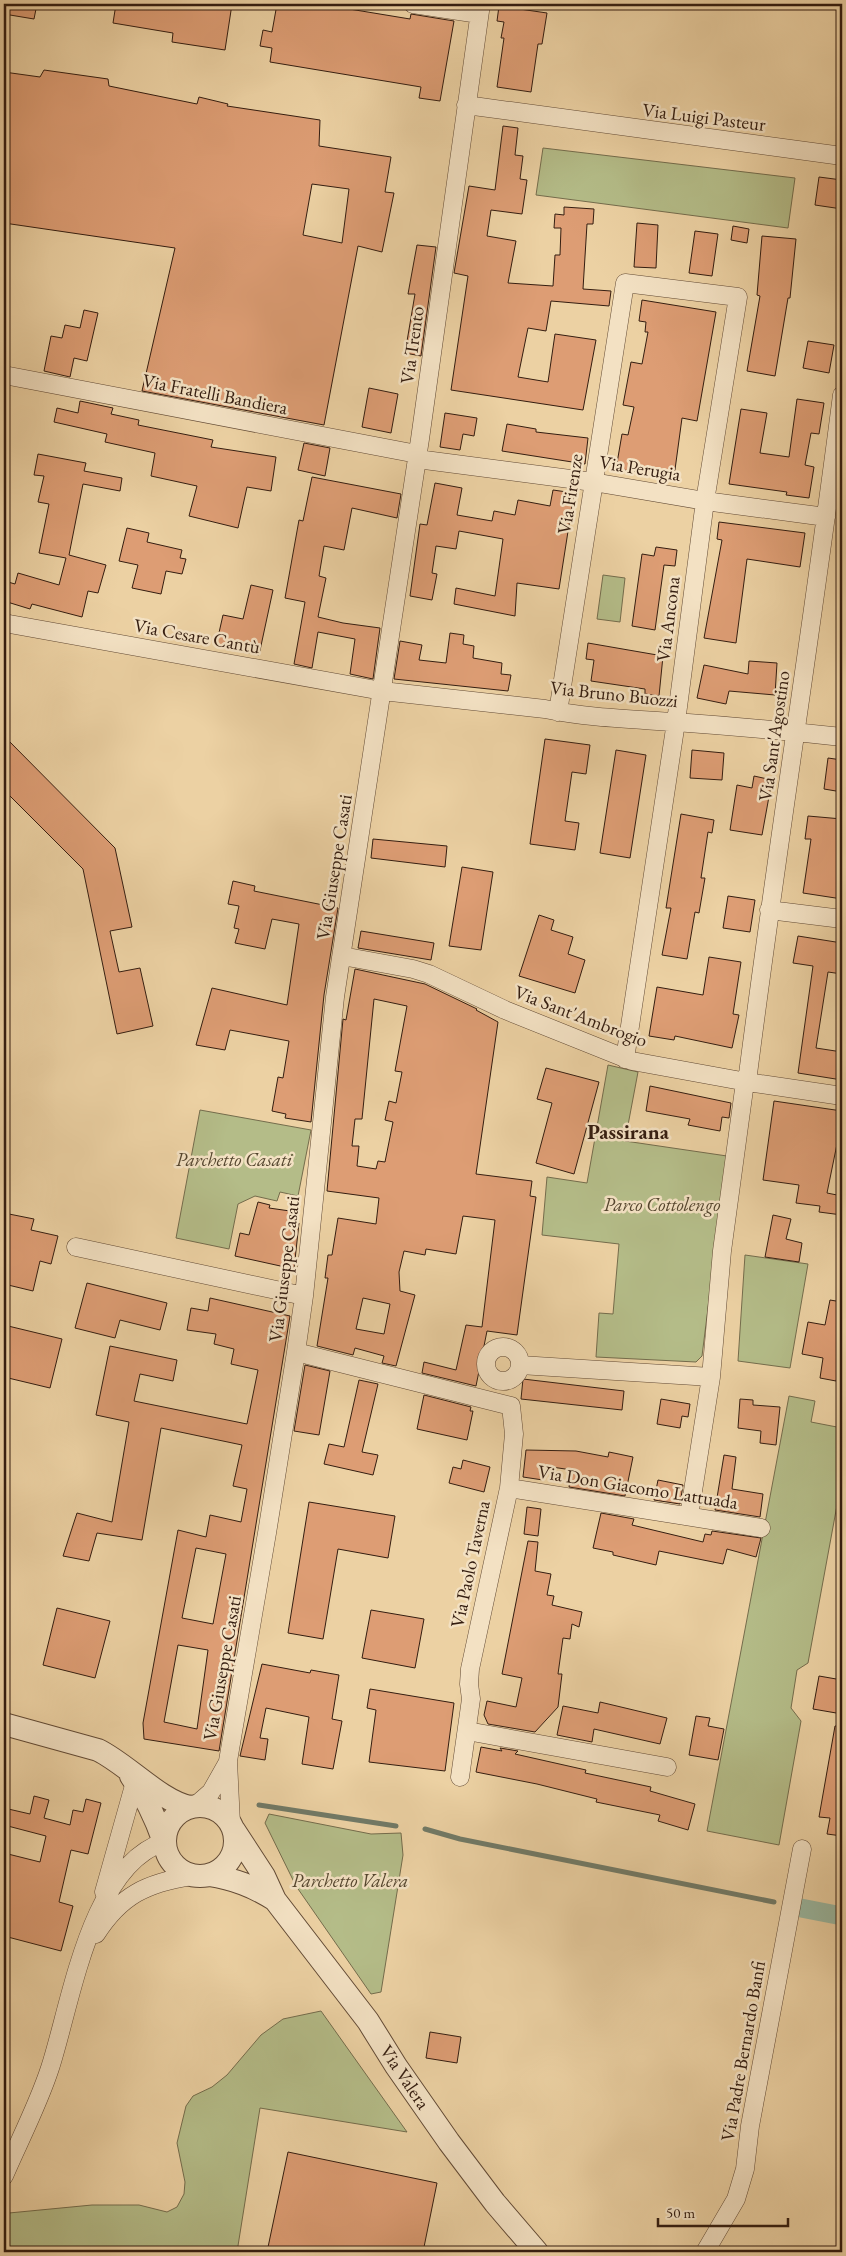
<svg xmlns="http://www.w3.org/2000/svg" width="846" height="2256" font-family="'EB Garamond',serif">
<rect width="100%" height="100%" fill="#ecd1a3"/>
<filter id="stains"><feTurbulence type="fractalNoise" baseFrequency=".004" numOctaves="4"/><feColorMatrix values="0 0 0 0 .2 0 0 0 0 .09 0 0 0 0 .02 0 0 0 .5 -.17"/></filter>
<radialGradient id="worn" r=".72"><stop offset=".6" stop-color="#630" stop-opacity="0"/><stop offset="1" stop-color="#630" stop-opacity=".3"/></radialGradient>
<path fill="#b4bc88" stroke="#746c4c" d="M 543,148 L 795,178 L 788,228 L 536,195 Z
M 603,575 L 625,578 L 620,622 L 597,619 Z
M 608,1065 L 638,1072 L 625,1141 L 727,1156 L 702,1356 L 696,1362 L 596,1357 L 599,1313 L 613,1314 L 619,1244 L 542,1235 L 547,1177 L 587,1183 Z
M 200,1110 L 311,1130 L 298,1196 L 280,1192 L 277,1201 L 255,1196 L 238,1204 L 229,1249 L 176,1238 Z
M 745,1255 L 808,1264 L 790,1368 L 738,1361 Z
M 789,1396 L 815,1401 L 811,1422 L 842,1428 L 842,1478 L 808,1663 L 797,1670 L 791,1708 L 801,1721 L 779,1845 L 707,1831 Z
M 269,1814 L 371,1834 L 401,1833 L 403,1855 L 381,1992 L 371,1994 L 296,1886 L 265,1823 Z
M 321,2011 L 407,2132 L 260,2108 L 237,2252 L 4,2252 L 4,2225 L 9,2213 L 92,2205 L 139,2205 L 167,2212 L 177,2207 L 184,2194 L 185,2182 L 177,2143 L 186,2106 L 193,2096 L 212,2087 L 227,2075 L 261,2035 L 283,2019 Z"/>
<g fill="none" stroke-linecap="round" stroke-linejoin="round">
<path stroke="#717a67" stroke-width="5" d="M 259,1805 L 396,1826
M 425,1829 L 460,1839 L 774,1902"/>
<path stroke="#9ab8a1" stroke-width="19" d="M 801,1908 L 842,1916"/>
</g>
<path fill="#dd9d74" stroke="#341d10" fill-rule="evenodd" d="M 4,4 L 37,4 L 34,19 L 4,14 Z
M 116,4 L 232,4 L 225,50 L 172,42 L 173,33 L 113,23 Z
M 277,4 L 319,4 L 410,19 L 411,14 L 454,21 L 440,101 L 419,98 L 421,87 L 270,62 L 272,48 L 260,46 L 263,30 L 272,32 Z
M 499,6 L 547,13 L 542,44 L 538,44 L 531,92 L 497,87 L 504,38 L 501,38 L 504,22 L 497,21 Z
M 44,70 L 108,79 L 109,86 L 197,104 L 199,97 L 228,104 L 227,106 L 320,120 L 319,146 L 391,157 L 385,192 L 394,193 L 382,252 L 358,246 L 324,425 L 142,391 L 175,248 L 4,223 L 4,72 L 40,77 ZM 312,184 L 349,189 L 342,243 L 303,235 Z
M 503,126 L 518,128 L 515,155 L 523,156 L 520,179 L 527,180 L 522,214 L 491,210 L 487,236 L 516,241 L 508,283 L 553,286 L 555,255 L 560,255 L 561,228 L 554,228 L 555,214 L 564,215 L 564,207 L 594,209 L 593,224 L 587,224 L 583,289 L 611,291 L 609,306 L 551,301 L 546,331 L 528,328 L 518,377 L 548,382 L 555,334 L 596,340 L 583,410 L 451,390 L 468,276 L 454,273 L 469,186 L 495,190 Z
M 819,177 L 842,180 L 842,209 L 815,205 Z
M 637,223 L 658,225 L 656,268 L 634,267 Z
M 733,226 L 749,229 L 747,243 L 731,240 Z
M 695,231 L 718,234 L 712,276 L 689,273 Z
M 762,236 L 796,239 L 790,298 L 788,298 L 775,376 L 747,371 L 760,296 L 757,295 Z
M 417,245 L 436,247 L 421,356 L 405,353 L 415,294 L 408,294 Z
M 642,300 L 716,312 L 697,421 L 682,418 L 674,477 L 616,469 L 622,434 L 628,435 L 634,407 L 623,405 L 631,362 L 642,364 L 648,332 L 645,332 L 646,322 L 639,321 Z
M 84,310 L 98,313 L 87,361 L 74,358 L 70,377 L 44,371 L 51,336 L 62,338 L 65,325 L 80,328 Z
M 808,341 L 834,345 L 829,373 L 803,368 Z
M 369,388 L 398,394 L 391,433 L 362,427 Z
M 797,399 L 824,403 L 819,434 L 811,433 L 805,465 L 814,467 L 809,498 L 786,495 L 787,492 L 729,484 L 741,409 L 767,413 L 760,453 L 789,457 Z
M 80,401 L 113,408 L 111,414 L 139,420 L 138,425 L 213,440 L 211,447 L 276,457 L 271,491 L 247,487 L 238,528 L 189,516 L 197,486 L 151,476 L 155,453 L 105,442 L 107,434 L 54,422 L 57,408 L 78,413 Z
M 445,413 L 477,418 L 474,436 L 463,434 L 460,450 L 440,447 Z
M 507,424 L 536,429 L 536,432 L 588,438 L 585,464 L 502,451 Z
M 304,443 L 330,448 L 325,476 L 298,470 Z
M 38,454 L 86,463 L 84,471 L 122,478 L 120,491 L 83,484 L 69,555 L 106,565 L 98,593 L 88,591 L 82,617 L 32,604 L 30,609 L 4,601 L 8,582 L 15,584 L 18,573 L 59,585 L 66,558 L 39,553 L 49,504 L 38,502 L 44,476 L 34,475 Z
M 312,477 L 401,494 L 397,518 L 352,508 L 344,550 L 324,546 L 319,576 L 326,578 L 318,617 L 343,623 L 380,628 L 373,679 L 350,674 L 355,639 L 318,632 L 312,668 L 294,664 L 305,602 L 285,598 L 299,520 L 303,521 Z
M 435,483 L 462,488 L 457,515 L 492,521 L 494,511 L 515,515 L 518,500 L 550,506 L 553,490 L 574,493 L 559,589 L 517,583 L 515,616 L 454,604 L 456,588 L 495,596 L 503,539 L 459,531 L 456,549 L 436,546 L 432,573 L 437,574 L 432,600 L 410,596 L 420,524 L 427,525 Z
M 719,522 L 805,533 L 800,567 L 747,559 L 736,643 L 704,638 L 722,540 L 717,539 Z
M 127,528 L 149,533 L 147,542 L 182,550 L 180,558 L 186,559 L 182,574 L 166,571 L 161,594 L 132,588 L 138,565 L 119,561 Z
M 656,547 L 677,550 L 675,566 L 664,565 L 655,630 L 632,626 L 642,554 L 654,556 Z
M 251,585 L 273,590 L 259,655 L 216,646 L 223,615 L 243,619 Z
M 450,633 L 464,635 L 463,644 L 474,646 L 473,658 L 502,663 L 501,674 L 511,675 L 508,691 L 394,679 L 400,641 L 422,645 L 419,660 L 446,663 Z
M 588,643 L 663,656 L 659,696 L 645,694 L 645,689 L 591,681 L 594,660 L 586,659 Z
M 749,661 L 777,663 L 775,695 L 729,691 L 726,704 L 697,698 L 704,665 L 748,674 Z
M 4,736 L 115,848 L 132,927 L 110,931 L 119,972 L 140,968 L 153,1026 L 117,1034 L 83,869 L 4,790 Z
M 545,739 L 590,745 L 586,774 L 572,772 L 565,821 L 579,823 L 575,850 L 530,844 Z
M 616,750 L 646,755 L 630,858 L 600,853 Z
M 692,750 L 724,753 L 722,780 L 690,778 Z
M 828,758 L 842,760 L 842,792 L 824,789 Z
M 754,776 L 772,780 L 762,835 L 730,830 L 737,785 L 752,788 Z
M 681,814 L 714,820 L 712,833 L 708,832 L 701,878 L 705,878 L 699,913 L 695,912 L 687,959 L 662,955 L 671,908 L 666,908 Z
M 808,816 L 842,819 L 840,878 L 842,879 L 842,899 L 803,893 L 811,839 L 805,839 Z
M 373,839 L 447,846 L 445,867 L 371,858 Z
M 462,867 L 493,872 L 481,950 L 449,946 Z
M 233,881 L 255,886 L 254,891 L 338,908 L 324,995 L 311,1122 L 285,1118 L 286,1114 L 272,1111 L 278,1077 L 283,1078 L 289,1041 L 230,1030 L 225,1050 L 196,1045 L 212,988 L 287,1005 L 299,924 L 272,919 L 265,949 L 235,943 L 239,929 L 234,928 L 239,906 L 228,904 Z
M 728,896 L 755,900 L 750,932 L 723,928 Z
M 539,915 L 554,920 L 551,930 L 573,937 L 568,954 L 585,960 L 575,993 L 519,976 Z
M 361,931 L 434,943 L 431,960 L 358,948 Z
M 798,936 L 842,943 L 842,974 L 828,972 L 816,1048 L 842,1052 L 842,1080 L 798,1073 L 813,966 L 793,963 Z
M 709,957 L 741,962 L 733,1014 L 739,1015 L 732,1048 L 675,1036 L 674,1040 L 649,1036 L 657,987 L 703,995 Z
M 355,969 L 425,984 L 477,1009 L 476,1010 L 498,1022 L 476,1174 L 532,1181 L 530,1196 L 536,1197 L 517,1335 L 487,1331 L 476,1386 L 422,1373 L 424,1362 L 456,1370 L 466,1325 L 482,1327 L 495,1220 L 463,1216 L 456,1254 L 426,1249 L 425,1255 L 404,1251 L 399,1272 L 400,1291 L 415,1295 L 396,1366 L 382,1363 L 384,1356 L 355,1348 L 353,1355 L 317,1346 L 328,1278 L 325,1278 L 328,1255 L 332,1255 L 338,1218 L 376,1224 L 379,1198 L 327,1191 L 343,1019 L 346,1020 ZM 374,999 L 407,1006 L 395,1071 L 402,1072 L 396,1103 L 389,1101 L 385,1120 L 393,1122 L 385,1162 L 378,1161 L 376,1169 L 357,1166 L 359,1146 L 352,1146 L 355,1119 L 362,1119 ZM 363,1298 L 390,1304 L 384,1334 L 356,1329 Z
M 546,1068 L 599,1082 L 574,1174 L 536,1163 L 552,1103 L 537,1099 Z
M 650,1086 L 731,1103 L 729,1118 L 722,1117 L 720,1131 L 688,1125 L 690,1119 L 646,1111 Z
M 774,1101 L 842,1111 L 842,1145 L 837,1144 L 827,1193 L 842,1196 L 842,1215 L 819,1212 L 820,1206 L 796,1203 L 799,1185 L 763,1180 Z
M 258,1202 L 270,1205 L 269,1208 L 297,1212 L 295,1222 L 299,1223 L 294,1269 L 235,1256 L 240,1233 L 249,1235 Z
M 9,1214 L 34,1219 L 31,1230 L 58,1236 L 51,1264 L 40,1261 L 33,1291 L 4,1284 L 4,1236 Z
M 773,1215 L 791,1219 L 786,1239 L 802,1243 L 799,1262 L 765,1257 Z
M 87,1283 L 167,1303 L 160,1330 L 120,1320 L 115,1338 L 75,1328 Z
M 210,1298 L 290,1316 L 219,1751 L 144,1739 L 143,1723 L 178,1530 L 206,1537 L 210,1515 L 241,1522 L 247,1489 L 233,1486 L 242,1445 L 161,1428 L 142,1540 L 97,1533 L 89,1561 L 63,1556 L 77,1513 L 112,1522 L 129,1422 L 96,1415 L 110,1346 L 177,1360 L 173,1381 L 140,1374 L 134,1401 L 247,1424 L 258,1370 L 231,1364 L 234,1349 L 214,1344 L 216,1334 L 187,1330 L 191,1308 L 208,1311 ZM 196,1548 L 226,1554 L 213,1624 L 182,1618 ZM 178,1645 L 208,1650 L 197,1729 L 164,1722 Z
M 830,1300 L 842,1302 L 842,1375 L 838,1374 L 836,1381 L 820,1378 L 823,1358 L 802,1354 L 808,1322 L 825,1325 Z
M 4,1325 L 62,1339 L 50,1388 L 4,1377 Z
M 305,1365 L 330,1371 L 319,1435 L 294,1431 Z
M 523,1379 L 624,1391 L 622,1410 L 521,1399 Z
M 359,1380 L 378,1384 L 362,1452 L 378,1455 L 373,1475 L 324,1464 L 329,1444 L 344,1447 Z
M 424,1395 L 471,1407 L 470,1411 L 473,1411 L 467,1440 L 417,1429 Z
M 661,1399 L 690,1404 L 688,1417 L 682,1416 L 680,1428 L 657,1424 Z
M 740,1399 L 753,1400 L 753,1405 L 780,1407 L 776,1445 L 760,1443 L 761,1431 L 738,1428 Z
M 526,1450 L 576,1451 L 608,1457 L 609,1452 L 633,1457 L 625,1496 L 569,1487 L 572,1470 L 545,1466 L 543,1480 L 523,1477 Z
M 724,1455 L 736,1457 L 732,1489 L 763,1494 L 760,1517 L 715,1510 Z
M 463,1460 L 490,1467 L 484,1492 L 449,1483 L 453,1467 L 461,1469 Z
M 658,1480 L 683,1485 L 680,1504 L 654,1500 Z
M 309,1502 L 395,1516 L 388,1558 L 338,1549 L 323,1639 L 288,1633 Z
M 527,1507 L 541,1509 L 538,1536 L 524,1534 Z
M 601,1513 L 634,1519 L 632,1525 L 703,1542 L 705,1534 L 711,1535 L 712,1531 L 761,1538 L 756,1557 L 727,1549 L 723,1564 L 659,1551 L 656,1565 L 613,1555 L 613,1552 L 593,1548 Z
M 528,1541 L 538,1542 L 535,1571 L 551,1574 L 547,1595 L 554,1596 L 552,1605 L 582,1612 L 579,1627 L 572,1624 L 570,1639 L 563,1638 L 558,1674 L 562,1674 L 558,1707 L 535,1732 L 488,1724 L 484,1715 L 487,1701 L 516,1707 L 522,1678 L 502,1674 Z
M 57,1608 L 110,1621 L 95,1678 L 43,1665 Z
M 371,1610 L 424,1619 L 415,1668 L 362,1658 Z
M 262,1664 L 310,1673 L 311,1670 L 339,1675 L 332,1719 L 342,1721 L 333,1769 L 302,1764 L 309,1717 L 266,1708 L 260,1738 L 268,1739 L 265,1760 L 240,1756 Z
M 819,1676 L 842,1680 L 842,1714 L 813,1709 Z
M 370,1689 L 454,1703 L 445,1771 L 369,1762 L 376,1710 L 367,1708 Z
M 600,1702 L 667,1718 L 660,1744 L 594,1729 L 592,1742 L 557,1735 L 563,1706 L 598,1713 Z
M 696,1716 L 710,1718 L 708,1726 L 724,1729 L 718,1760 L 689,1755 Z
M 835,1726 L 842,1726 L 842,1836 L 827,1834 L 830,1818 L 819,1817 Z
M 481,1747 L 502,1751 L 500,1748 L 518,1751 L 515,1754 L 586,1770 L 585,1773 L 651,1787 L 650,1791 L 695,1804 L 688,1830 L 658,1821 L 660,1815 L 596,1802 L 597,1799 L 537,1784 L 476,1772 Z
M 34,1796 L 49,1800 L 44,1818 L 70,1825 L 73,1810 L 83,1812 L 86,1799 L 101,1803 L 88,1854 L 71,1850 L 59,1902 L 73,1906 L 61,1951 L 4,1936 L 4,1853 L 40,1862 L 46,1836 L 4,1825 L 4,1808 L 30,1814 Z
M 430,2032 L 461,2037 L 457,2063 L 426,2058 Z
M 288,2152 L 437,2183 L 423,2252 L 267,2252 Z"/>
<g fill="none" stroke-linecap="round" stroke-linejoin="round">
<defs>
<path id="minor" d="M 413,4 L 479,14
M 466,105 L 842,156
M 4,375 L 417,454
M 417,459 L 593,482 L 705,501 L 826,517
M 4,623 L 382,691 L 545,709 C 588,718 631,719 675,722 C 731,726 787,731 842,737
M 558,712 L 625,283 L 738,297 L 705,501 L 676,722 L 625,1059
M 769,910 L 842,919
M 342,956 L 413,969 L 429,974 L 505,1010 L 632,1061 L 747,1082 L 842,1096
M 747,1082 C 776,853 813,624 842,395
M 76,1247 L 304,1296
M486 1364a17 17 0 1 1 34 0a17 17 0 1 1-34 0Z
M 296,1352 L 511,1406 L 514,1434 L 509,1488 L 470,1669 L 469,1684 L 471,1699 L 460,1777
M 520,1365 L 711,1377
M 509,1488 L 761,1528
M 689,1516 L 711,1377 L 722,1251 L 745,1082
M 467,1731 L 667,1767
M 195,1806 L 211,1792 L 228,1762
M 231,1824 L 228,1761 L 267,1533 L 296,1352 L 304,1296 L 335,997 L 420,439 L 481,4
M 104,1892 L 135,1782
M 96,1934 C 121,1895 147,1883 191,1876
M 4,2176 C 19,2141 38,2105 50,2068 C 71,2004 90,1866 164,1842
M 705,2252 L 736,2199 L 745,2169 L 750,2126 L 802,1849"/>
<path id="tertiary" d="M 4,1724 L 98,1750 C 127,1764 160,1801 190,1807
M 131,1776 C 146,1797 156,1819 164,1842
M165 1841a35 35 0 1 1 70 0a35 35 0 1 1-70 0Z
M 234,1830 L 264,1876 L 275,1900 L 368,2021 L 396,2066 L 449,2142 L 495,2203 L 537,2252
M 209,1875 C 234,1879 253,1886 275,1900"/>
</defs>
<use href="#minor" stroke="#624a35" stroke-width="19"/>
<use href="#tertiary" stroke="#624a35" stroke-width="24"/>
<use href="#minor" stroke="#f3e1c3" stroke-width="18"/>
<use href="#tertiary" stroke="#f3e1c3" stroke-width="22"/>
</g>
<g text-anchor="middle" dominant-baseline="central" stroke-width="5" stroke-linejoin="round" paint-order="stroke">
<g font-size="19" fill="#341d10" stroke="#f3e1c3">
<text transform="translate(704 117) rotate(7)">Via Luigi Pasteur</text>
<text transform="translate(412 345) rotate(-82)">Via Trento</text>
<text transform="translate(215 394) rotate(11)">Via Fratelli Bandiera</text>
<text transform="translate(640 468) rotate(9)">Via Perugia</text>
<text transform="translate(570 494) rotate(-81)">Via Firenze</text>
<text transform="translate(668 619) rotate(-83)">Via Ancona</text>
<text transform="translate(197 636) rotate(10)">Via Cesare Cantù</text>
<text transform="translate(614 694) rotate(6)">Via Bruno Buozzi</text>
<text transform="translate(774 736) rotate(-82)">Via Sant'Agostino</text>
<text transform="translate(334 867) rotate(-81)">Via Giuseppe Casati</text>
<text transform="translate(581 1016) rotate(21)">Via Sant'Ambrogio</text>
<text transform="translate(284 1269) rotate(-83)">Via Giuseppe Casati</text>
<text transform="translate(638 1487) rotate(9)">Via Don Giacomo Lattuada</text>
<text transform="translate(470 1564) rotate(-78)">Via Paolo Taverna</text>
<text transform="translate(222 1668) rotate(-80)">Via Giuseppe Casati</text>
<text transform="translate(743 2051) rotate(-80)">Via Padre Bernardo Banfi</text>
<text transform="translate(405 2077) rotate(56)">Via Valera</text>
</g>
<g font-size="19" font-style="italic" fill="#54452e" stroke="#f3e1c3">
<text x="234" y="1159">Parchetto Casati</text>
<text x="662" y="1204">Parco Cottolengo</text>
<text x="350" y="1880">Parchetto Valera</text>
</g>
<g font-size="21" font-weight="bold" fill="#341d10" stroke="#f3e1c3">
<text x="628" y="1131">Passirana</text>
</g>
</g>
<rect width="846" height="2256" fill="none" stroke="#ecd1a3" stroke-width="20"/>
<rect x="5" y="5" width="836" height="2246" fill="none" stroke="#341d10" stroke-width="2.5"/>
<rect x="10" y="10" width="826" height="2236" fill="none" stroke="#341d10"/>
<path d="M658 2218v8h130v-8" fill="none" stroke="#341d10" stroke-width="2.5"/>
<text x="666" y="2218" font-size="15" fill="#341d10" stroke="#f3e1c3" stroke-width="4" paint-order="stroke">50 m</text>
<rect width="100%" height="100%" filter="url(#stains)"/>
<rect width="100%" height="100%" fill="url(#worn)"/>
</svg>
